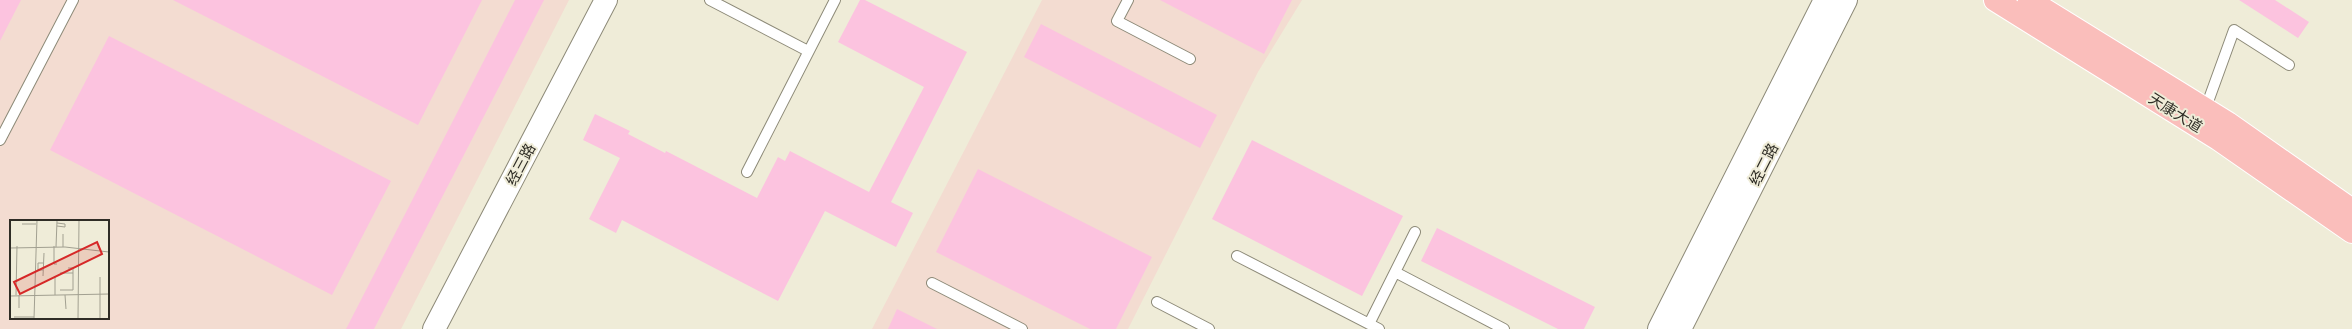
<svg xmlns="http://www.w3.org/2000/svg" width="2352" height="329" font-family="Commissioner,'Noto Sans SC',sans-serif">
<rect width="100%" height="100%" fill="#efecd8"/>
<path fill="#f3dcd1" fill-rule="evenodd" d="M 0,0 L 569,0 L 401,329 L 0,329 ZM 11,221 L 108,221 L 108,318 L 11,318 Z
M 1042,0 L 1302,0 L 1258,72 L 1128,329 L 872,329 Z"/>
<path fill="#fcc3df" d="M 0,0 L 21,0 L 0,41 Z
M 173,0 L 482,0 L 418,125 Z
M 515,0 L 544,0 L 374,329 L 346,329 Z
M 860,0 L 865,0 L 967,52 L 891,202 L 913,213 L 896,247 L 825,211 L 778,301 L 622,220 L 616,233 L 589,219 L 620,158 L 583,140 L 595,114 L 630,131 L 628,134 L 665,153 L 666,151 L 757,198 L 778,157 L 785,161 L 790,151 L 869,192 L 924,87 L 838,42 Z
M 1160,0 L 1292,0 L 1264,54 Z
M 2239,0 L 2275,0 L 2309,22 L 2298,38 Z
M 1041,24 L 1217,115 L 1200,148 L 1024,57 Z
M 109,36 L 391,181 L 332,295 L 50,150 Z
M 1252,140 L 1403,216 L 1362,296 L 1212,219 Z
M 978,169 L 1152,257 L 1116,329 L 1090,329 L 936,252 Z
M 1437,228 L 1595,307 L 1584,329 L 1558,329 L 1421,261 Z
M 897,309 L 937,329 L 888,329 Z"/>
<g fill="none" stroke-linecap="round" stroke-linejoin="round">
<defs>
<path id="lane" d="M 710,0 L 808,51
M 1128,0 L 1117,21 L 1190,59
M 2205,110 L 2234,30 L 2289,65
M 0,140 L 73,0
M 747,172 L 835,0
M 1237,256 L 1379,329
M 1395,272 L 1504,329
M 932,283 L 1022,329
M 1157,302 L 1209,329
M 1369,324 L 1415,232"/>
<path id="secondary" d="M 434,329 L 606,0
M 1659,329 L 1825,0
M 1680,329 L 1846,0"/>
<path id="primary" d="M 1995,0 L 2218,139 L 2352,232
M 2029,0 L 2228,123 L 2352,210"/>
</defs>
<use href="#lane" stroke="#8d8a78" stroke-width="12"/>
<use href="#secondary" stroke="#8d8a78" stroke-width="24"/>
<use href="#primary" stroke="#fff" stroke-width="24"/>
<use href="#lane" stroke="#fff" stroke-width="10"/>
<use href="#secondary" stroke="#fff" stroke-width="22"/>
<use href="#primary" stroke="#fabebb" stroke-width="22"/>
</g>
<g text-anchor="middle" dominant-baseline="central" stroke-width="4" stroke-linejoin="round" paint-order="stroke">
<g font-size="15" fill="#2f2d26" stroke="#efecd8">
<text transform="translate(2176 112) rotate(32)">天康大道</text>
<text transform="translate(520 164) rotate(-62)">经三路</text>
<text transform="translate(1763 164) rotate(-63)">经二路</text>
</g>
</g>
<g transform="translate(10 220)">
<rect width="99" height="99" fill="#efecd8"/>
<path fill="none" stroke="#a2a091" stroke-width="1" d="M 12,4 L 26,4M 47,6 L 55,7 L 55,4 L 47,3M 44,26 L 44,44 L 47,44M 46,27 L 47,1M 53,27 L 53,14M 0,28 L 55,27 L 99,32M 33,50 L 28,50 L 28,43 L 33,43M 50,53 L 63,53M 33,56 L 34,33M 90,57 L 90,99M 50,70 L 63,70 L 63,48 L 58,48M 6,75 L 7,26M 9,75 L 9,88M 45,75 L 45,56M 55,75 L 56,89M 0,76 L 99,74M 4,97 L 24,97M 24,99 L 27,0M 68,99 L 69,0"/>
<path fill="#d62828" fill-opacity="0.15" stroke="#d62828" stroke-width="2" d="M 87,22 L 92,34 L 10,74 L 4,62 Z"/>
<rect width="99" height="99" fill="none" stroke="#2f2d26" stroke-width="2"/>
</g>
</svg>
